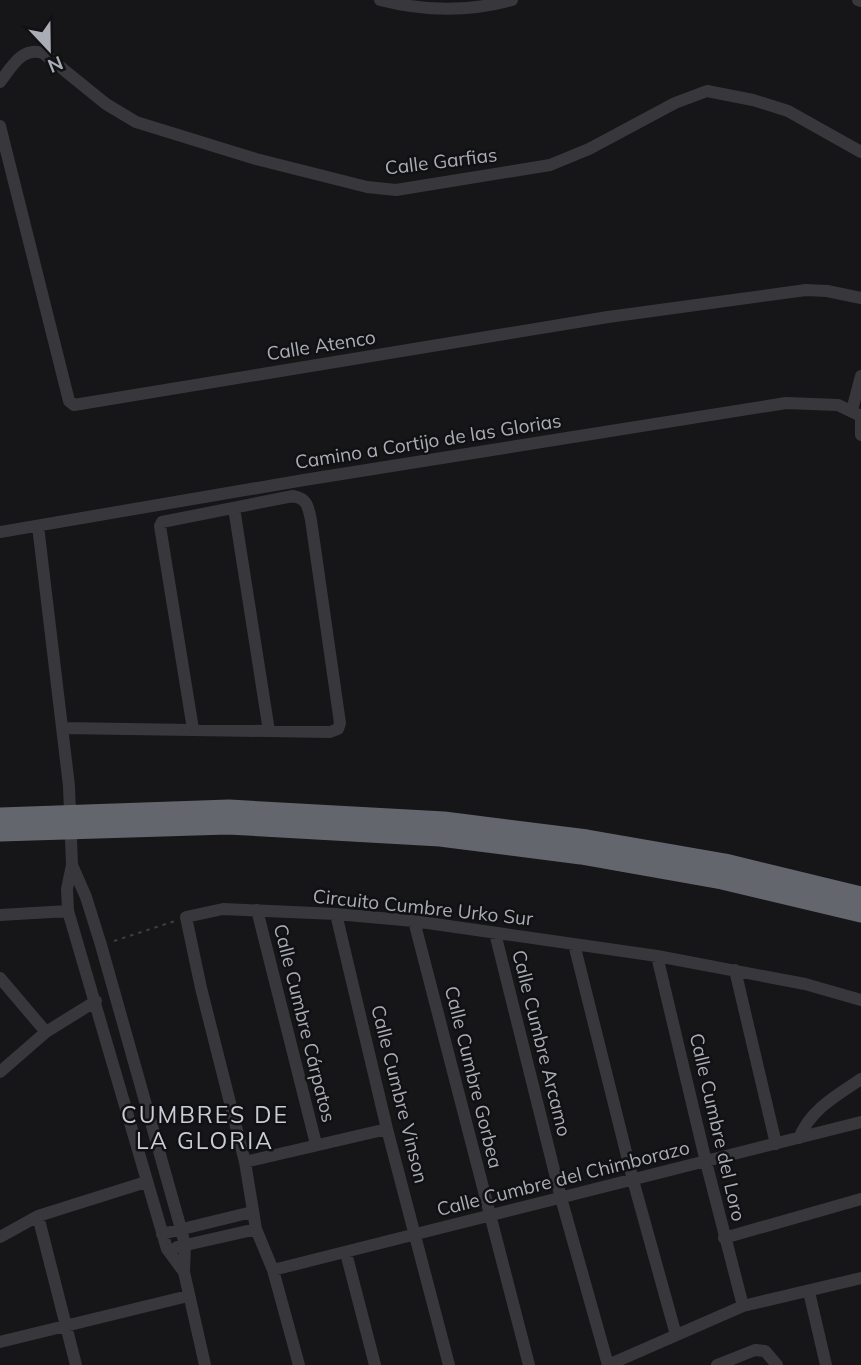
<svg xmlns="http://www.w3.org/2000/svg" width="861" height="1365" font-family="Mulish,sans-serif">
<rect width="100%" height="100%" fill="#161618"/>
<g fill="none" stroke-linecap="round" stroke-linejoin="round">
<path stroke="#3e3f43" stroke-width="2" stroke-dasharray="3.5 5" stroke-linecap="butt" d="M 114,941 L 175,921"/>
<path stroke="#38383c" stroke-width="12" d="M 380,0 C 423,11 469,12 512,0
M 858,0 L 861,1
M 0,82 C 11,68 22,46 43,53 L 106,104 L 136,122 L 256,159 L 367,187 L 396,190 L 550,165 L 589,149 L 675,103 L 707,91 L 753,100 L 788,111 L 861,152
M 0,126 L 69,401 L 74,405 L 608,317 L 806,290 L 827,291 L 861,298
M 852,410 L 861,376
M 861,418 L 861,435
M 234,508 L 269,731
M 38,526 L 69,786 L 72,865 L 67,889 L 68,911 L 167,1249 L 184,1272
M 0,532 L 304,480 L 786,403 L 838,405 L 861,416
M 63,728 L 330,732 L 338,729 L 340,723 L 311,520 C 308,507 308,499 293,496 L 162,522 L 160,526 L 193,729
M 72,865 L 86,897 L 101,945 L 181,1229 L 185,1245 L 184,1272 L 205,1365
M 257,910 L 316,1144
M 336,914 L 387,1129 L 449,1365
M 0,915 L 68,911
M 414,921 L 529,1365
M 495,933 L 561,1198 L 608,1365 L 743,1306 L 861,1278
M 574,944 L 633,1180 L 676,1335
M 657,956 L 706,1162 L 743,1306
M 735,970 L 776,1144
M 0,978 L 46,1032
M 0,1072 L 46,1032 L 96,1001
M 799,1138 C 811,1109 836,1096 861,1079
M 245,1162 L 387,1129
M 38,1216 L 76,1365
M 162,1234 L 252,1212
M 0,1237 L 38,1216 L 146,1182
M 724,1238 L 861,1199
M 177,1247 L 256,1229
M 346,1253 L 375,1365
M 273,1270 L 861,1122
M 809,1292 L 826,1365
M 0,1342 L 188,1296
M 299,1365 L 273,1270 L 256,1229 L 245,1162 L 201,988 L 186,917 L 223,909 L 336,914 L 414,921 L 657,956 L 805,984 L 861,1000
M 717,1365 L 755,1350 L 765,1351 L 777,1365"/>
<path stroke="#64666d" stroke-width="19" d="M 0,817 L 229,809 L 444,821 L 587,839 L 725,863 L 861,896
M 0,832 L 228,825 L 440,837 L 581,855 L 722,880 L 861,913"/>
</g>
<g text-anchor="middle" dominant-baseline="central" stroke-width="5" stroke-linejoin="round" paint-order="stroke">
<g font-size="19" fill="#aaadb6" stroke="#111113">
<text transform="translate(441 161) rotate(-7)">Calle Garfias</text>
<text transform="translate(321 345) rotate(-9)">Calle Atenco</text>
<text transform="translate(428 441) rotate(-9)">Camino a Cortijo de las Glorias</text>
<text transform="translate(423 907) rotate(6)">Circuito Cumbre Urko Sur</text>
<text transform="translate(305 1023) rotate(76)">Calle Cumbre Cárpatos</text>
<text transform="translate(542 1043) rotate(76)">Calle Cumbre Arcamo</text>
<text transform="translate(474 1077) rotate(76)">Calle Cumbre Gorbea</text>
<text transform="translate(400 1094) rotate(76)">Calle Cumbre Vinson</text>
<text transform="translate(718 1127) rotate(77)">Calle Cumbre del Loro</text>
<text transform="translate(563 1178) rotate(-14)">Calle Cumbre del Chimborazo</text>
</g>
<g font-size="23" letter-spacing="2" fill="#caccd3" stroke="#111113">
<text x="205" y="1114">CUMBRES DE<tspan x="205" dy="26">LA GLORIA</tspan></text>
</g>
</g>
<g transform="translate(49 49) rotate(158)" stroke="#111113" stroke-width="5" paint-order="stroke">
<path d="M0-5L12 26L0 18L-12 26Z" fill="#aaadb6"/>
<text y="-10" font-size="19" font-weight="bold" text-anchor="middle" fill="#aaadb6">N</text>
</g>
</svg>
